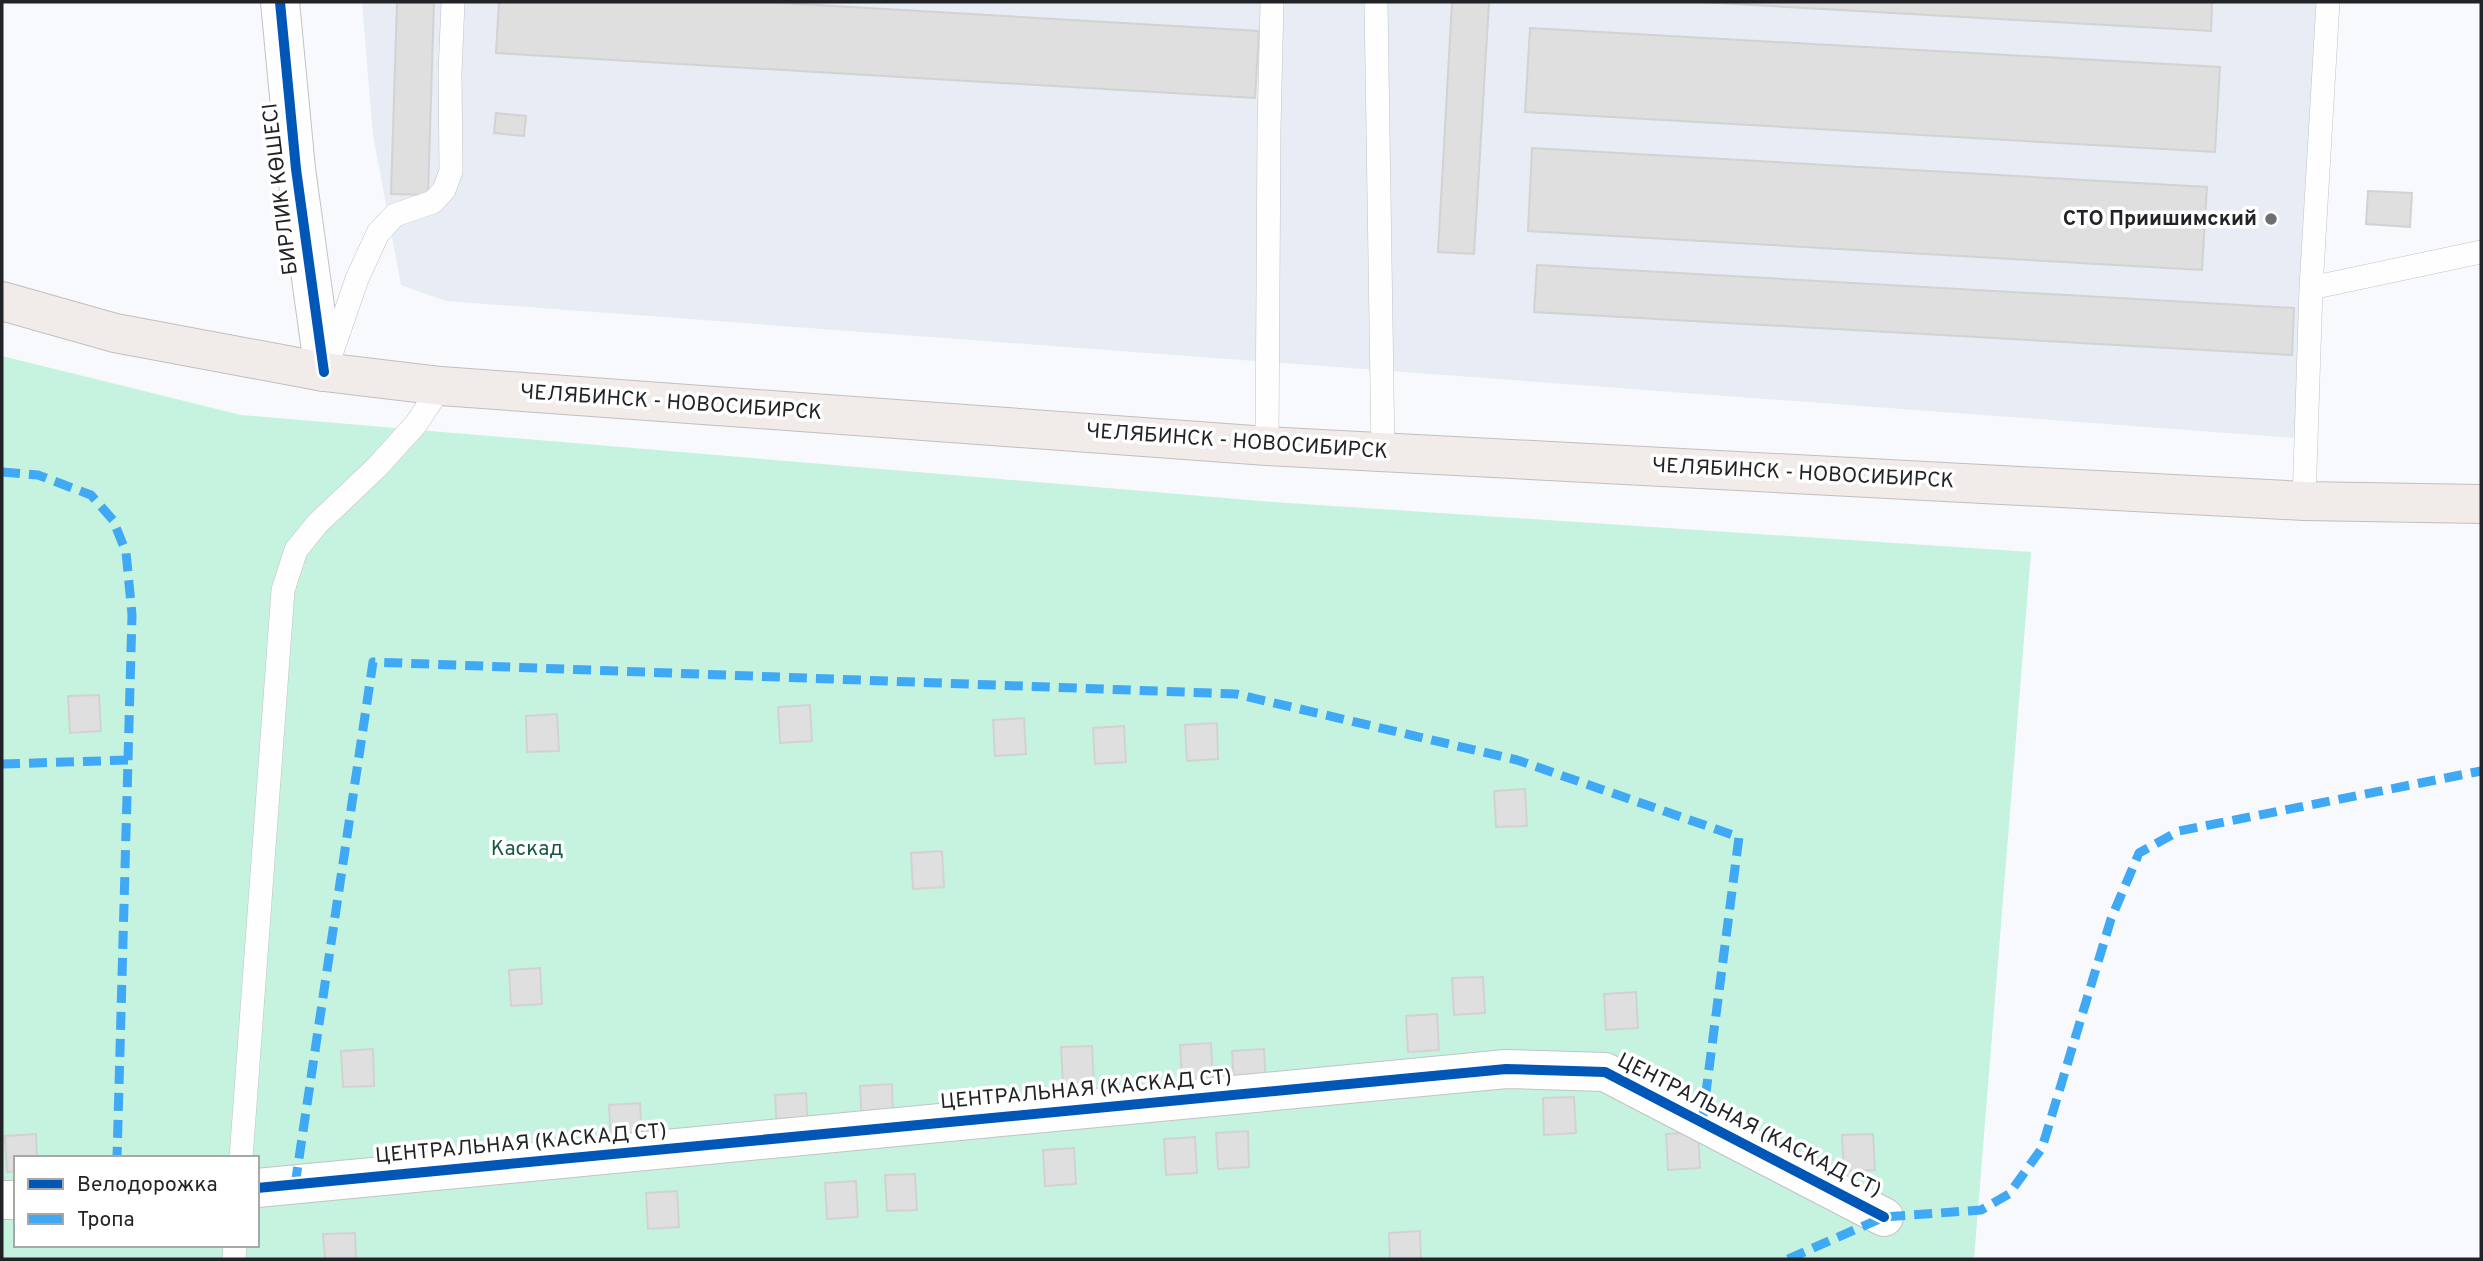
<svg xmlns="http://www.w3.org/2000/svg" width="2483" height="1261" font-family="Overpass,sans-serif">
<rect width="100%" height="100%" fill="#f7f9fc"/>
<path fill="#e8ecf5" d="M 362,2 L 2318,2 L 2294,438 L 446,301 L 401,285 L 373,135 Z"/>
<path fill="#c6f2e0" fill-rule="evenodd" d="M 2,356 L 241,415 L 1273,502 L 2031,552 L 1974,1259 L 2,1259 ZM 16,1158 L 257,1158 L 257,1245 L 16,1245 Z"/>
<path fill="#dfdfdf" stroke="#d3d2d3" stroke-width="2" d="M 397,2 L 434,2 L 428,195 L 391,194 Z
M 499,2 L 765,2 L 1259,31 L 1255,98 L 496,53 Z
M 1452,2 L 1489,2 L 1474,254 L 1438,252 Z
M 1700,2 L 2212,2 L 2211,31 Z
M 1530,28 L 2220,67 L 2215,152 L 1525,112 Z
M 496,113 L 526,116 L 524,136 L 494,133 Z
M 1532,148 L 2207,187 L 2202,270 L 1528,231 Z
M 2368,191 L 2412,193 L 2410,227 L 2366,224 Z
M 1537,265 L 2294,308 L 2292,355 L 1534,312 Z
M 99,695 L 101,731 L 70,733 L 68,696 Z
M 810,705 L 812,741 L 780,743 L 778,707 Z
M 557,714 L 559,751 L 527,752 L 526,716 Z
M 1024,718 L 1026,754 L 995,756 L 993,720 Z
M 1217,723 L 1218,759 L 1187,761 L 1185,725 Z
M 1124,726 L 1126,762 L 1095,764 L 1093,728 Z
M 1525,789 L 1527,826 L 1496,827 L 1494,791 Z
M 942,851 L 944,887 L 913,889 L 911,853 Z
M 540,968 L 542,1004 L 511,1006 L 509,970 Z
M 1483,977 L 1485,1013 L 1454,1015 L 1452,978 Z
M 1636,992 L 1638,1028 L 1606,1030 L 1604,994 Z
M 1437,1014 L 1439,1050 L 1408,1052 L 1406,1016 Z
M 1211,1043 L 1213,1080 L 1182,1081 L 1180,1045 Z
M 1092,1046 L 1094,1082 L 1063,1083 L 1061,1047 Z
M 373,1049 L 374,1086 L 343,1087 L 341,1051 Z
M 1264,1049 L 1266,1085 L 1234,1087 L 1232,1051 Z
M 892,1084 L 893,1120 L 862,1122 L 860,1086 Z
M 806,1093 L 808,1130 L 777,1131 L 775,1095 Z
M 1574,1097 L 1576,1133 L 1544,1135 L 1543,1098 Z
M 640,1103 L 642,1139 L 611,1141 L 609,1105 Z
M 1248,1131 L 1249,1167 L 1218,1169 L 1216,1133 Z
M 1698,1132 L 1700,1168 L 1668,1170 L 1666,1134 Z
M 36,1134 L 37,1158 L 16,1158 L 16,1171 L 7,1172 L 5,1136 Z
M 1873,1134 L 1875,1170 L 1844,1171 L 1842,1135 Z
M 1195,1137 L 1197,1173 L 1166,1175 L 1164,1139 Z
M 1074,1148 L 1076,1184 L 1045,1186 L 1043,1150 Z
M 915,1174 L 917,1210 L 887,1211 L 885,1175 Z
M 856,1181 L 858,1217 L 827,1219 L 825,1183 Z
M 677,1191 L 679,1227 L 648,1229 L 646,1193 Z
M 1420,1231 L 1421,1259 L 1390,1259 L 1389,1233 Z
M 355,1233 L 356,1259 L 325,1259 L 323,1234 Z"/>
<g fill="none" stroke-linecap="round" stroke-linejoin="round">
<defs>
<path id="lane" d="M 1376,2 L 1383,452
M 2311,288 L 2481,252
M 328,363 L 357,279 L 378,233 L 395,215 L 433,202 L 444,190 L 451,171 L 450,73 L 453,2
M 1267,446 L 1269,128 L 1272,2
M 2304,501 L 2311,288 L 2328,2
M 241,1158 L 283,590 L 296,550 L 317,524 L 377,467 L 416,424 L 441,386
M 234,1259 L 235,1245"/>
<path id="street" d="M 280,2 L 296,169 L 324,372
M 257,1188 L 1506,1069 L 1605,1072 L 1884,1217
M 2,1200 L 16,1200"/>
<path id="highway" d="M 2,301 L 115,333 L 324,372 L 441,386 L 1267,446 L 2304,501 L 2481,504"/>
</defs>
<use href="#lane" stroke="#c1c3c6" stroke-width="24"/>
<use href="#street" stroke="#c1c3c6" stroke-width="40"/>
<use href="#highway" stroke="#c3bebe" stroke-width="40"/>
<use href="#lane" stroke="#fefeff" stroke-width="23"/>
<use href="#street" stroke="#fefeff" stroke-width="38"/>
<use href="#highway" stroke="#f1ebe9" stroke-width="38"/>
<path stroke="#3fa9f5" stroke-width="9" stroke-dasharray="18 9" stroke-linecap="butt" d="M 2,472 L 38,475 L 91,495 L 113,520 L 126,552 L 132,615 L 117,1158
M 2,764 L 129,760
M 295,1185 L 373,662 L 1236,694 L 1517,760 L 1739,837 L 1702,1123
M 1788,1259 L 1884,1217 L 1981,1210 L 2009,1194 L 2042,1148 L 2111,919 L 2139,853 L 2179,831 L 2481,771"/>
<defs>
<path id="cycleway" d="M 280,2 L 296,169 L 324,372
M 257,1188 L 1506,1069 L 1605,1072 L 1884,1217"/>
</defs>
<use href="#cycleway" stroke="#fff" stroke-width="15"/>
<use href="#cycleway" stroke="#0057b8" stroke-width="10"/>
</g>
<circle fill="#6d6e71" stroke="#fff" stroke-width="2.5" cx="2271" cy="219" r="7"/>
<g text-anchor="middle" dominant-baseline="central" stroke-width="7" stroke-linejoin="round" paint-order="stroke">
<g font-size="21" fill="#222326" stroke="#fff">
<text transform="translate(281 189) rotate(-97)">БИРЛИК КӨШЕСІ</text>
<text transform="translate(671 403) rotate(4)">ЧЕЛЯБИНСК - НОВОСИБИРСК</text>
<text transform="translate(1237 442) rotate(4)">ЧЕЛЯБИНСК - НОВОСИБИРСК</text>
<text transform="translate(1803 474) rotate(3)">ЧЕЛЯБИНСК - НОВОСИБИРСК</text>
<text transform="translate(1086 1090) rotate(-5)">ЦЕНТРАЛЬНАЯ (КАСКАД СТ)</text>
<text transform="translate(1749 1126) rotate(27)">ЦЕНТРАЛЬНАЯ (КАСКАД СТ)</text>
<text transform="translate(521 1144) rotate(-5)">ЦЕНТРАЛЬНАЯ (КАСКАД СТ)</text>
</g>
<g font-size="21" font-weight="bold" fill="#222326" stroke="#fff" text-anchor="end">
<text x="2257" y="219">СТО Приишимский</text>
</g>
<g font-size="21" fill="#155a42" stroke="#fff">
<text x="527" y="849">Каскад</text>
</g>
</g>
<rect width="2483" height="1261" fill="none" stroke="#222326" stroke-width="7"/>
<rect x="14" y="1156" width="245" height="91" fill="#ffffff" stroke="#a7a7a8" stroke-width="2"/>
<rect x="28" y="1179" width="35" height="10" fill="#0057b8" stroke="#a7a7a8" stroke-width="2"/>
<text x="77" y="1191" font-size="21" fill="#222326">Велодорожка</text>
<rect x="28" y="1214" width="35" height="10" fill="#3fa9f5" stroke="#a7a7a8" stroke-width="2"/>
<text x="77" y="1226" font-size="21" fill="#222326">Тропа</text>
</svg>
